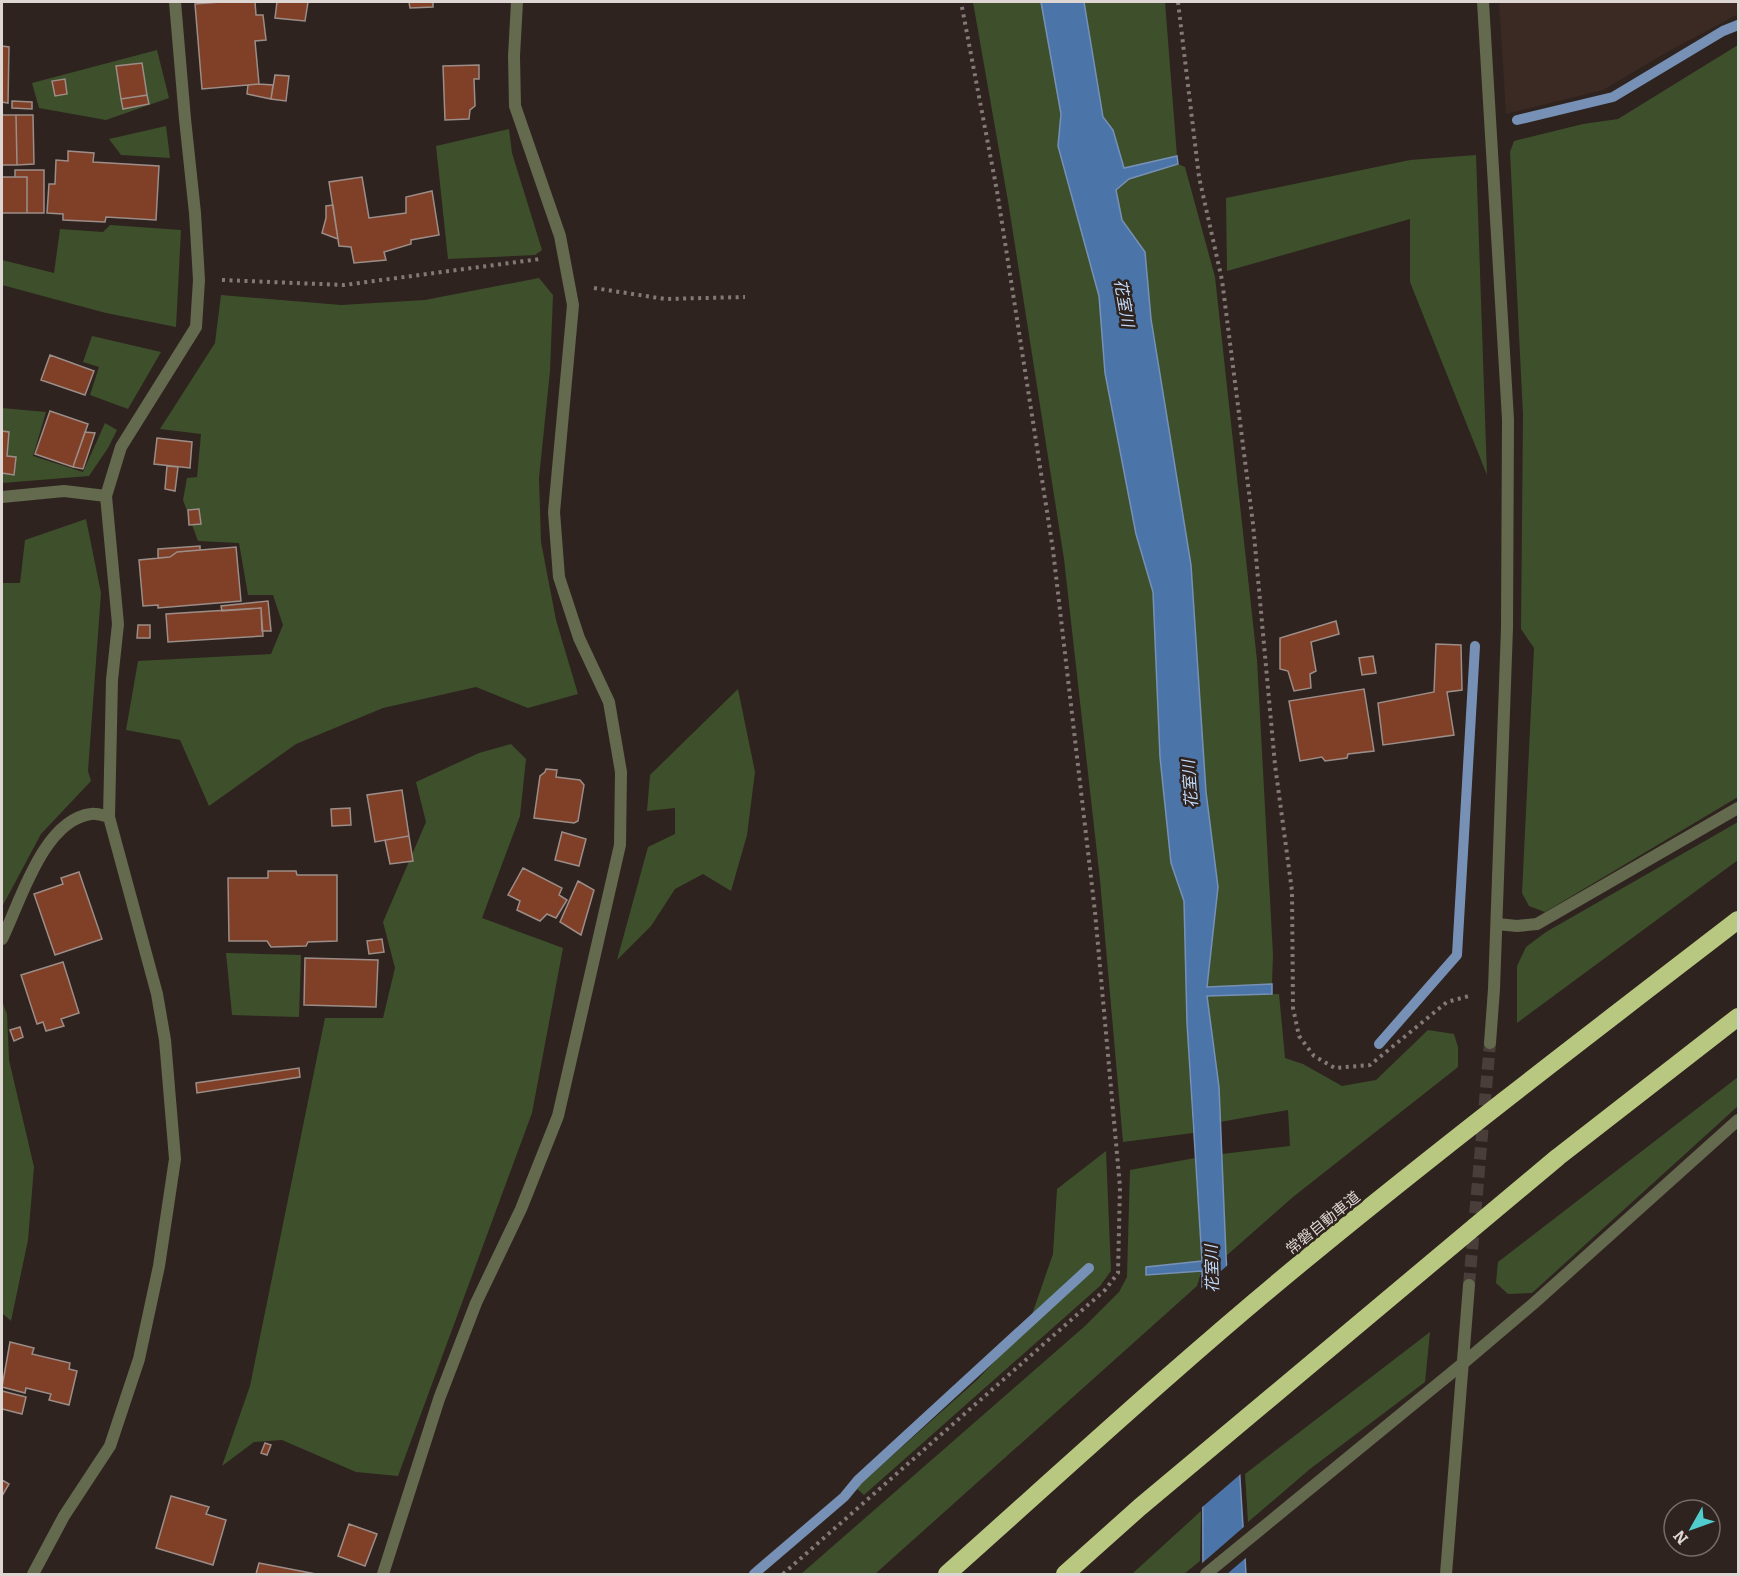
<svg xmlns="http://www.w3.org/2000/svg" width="1740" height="1576" font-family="Bitter,'Noto Sans JP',serif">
<rect width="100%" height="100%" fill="#2f231f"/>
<path fill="#3b2a23" d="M 1499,2 L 1738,2 L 1738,14 L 1669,51 L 1603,90 L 1506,114 Z"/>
<path fill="#3d502b" d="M 973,2 L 1041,2 L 1061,114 L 1058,146 L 1099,296 L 1105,373 L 1136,534 L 1153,592 L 1160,757 L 1171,863 L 1184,901 L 1187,1023 L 1193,1133 L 1123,1142 L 1100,880 L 1064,559 L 1009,207 Z
M 1084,2 L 1165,2 L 1177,156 L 1124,169 L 1113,130 L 1103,118 Z
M 1738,45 L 1738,797 L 1545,912 L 1529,906 L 1522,893 L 1534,648 L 1521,629 L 1523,415 L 1510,152 L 1514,141 L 1583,124 L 1618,119 Z
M 157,50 L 169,98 L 106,120 L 39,108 L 32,83 Z
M 166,126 L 170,158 L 121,155 L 109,139 Z
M 509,129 L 512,153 L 542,250 L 535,255 L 448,259 L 436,146 Z
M 1476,155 L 1487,475 L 1410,282 L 1410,219 L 1227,271 L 1226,198 L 1410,160 Z
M 1178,164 L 1185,167 L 1215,277 L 1257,660 L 1273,955 L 1272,984 L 1207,988 L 1218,887 L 1206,792 L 1191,565 L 1151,319 L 1145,253 L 1122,220 L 1116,190 L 1129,179 Z
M 110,225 L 181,230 L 176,327 L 106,313 L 2,285 L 2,260 L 54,273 L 60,229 L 103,232 Z
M 539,278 L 553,295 L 550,371 L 539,478 L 541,542 L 556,620 L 578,694 L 528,708 L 476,687 L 383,708 L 296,744 L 209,806 L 180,740 L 126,730 L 138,661 L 271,654 L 283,625 L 273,595 L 248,595 L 239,543 L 198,541 L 183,500 L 187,478 L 197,477 L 201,434 L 160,429 L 215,343 L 221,295 L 341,305 L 425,300 Z
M 92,336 L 161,352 L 128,409 L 90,395 L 99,367 L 83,362 Z
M 2,408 L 46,412 L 33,456 L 83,472 L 105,423 L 117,430 L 108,448 L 89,476 L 2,483 L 2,473 L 14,474 L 16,457 L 7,456 L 9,432 L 2,431 Z
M 86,519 L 101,593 L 88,771 L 91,781 L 41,834 L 2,907 L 2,583 L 20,583 L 25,540 Z
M 738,689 L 755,772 L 747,835 L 731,891 L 703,874 L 675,889 L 651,926 L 617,960 L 648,847 L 675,834 L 675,808 L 647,811 L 650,775 Z
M 511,744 L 526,759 L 520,816 L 482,918 L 563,948 L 532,1113 L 398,1476 L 356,1472 L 282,1440 L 254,1442 L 222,1466 L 250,1386 L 325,1018 L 383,1018 L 395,968 L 383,922 L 426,822 L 416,782 L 479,753 Z
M 1738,822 L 1738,860 L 1517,1023 L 1517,966 L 1526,947 L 1546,932 Z
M 226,953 L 301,955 L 299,1017 L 232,1015 Z
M 1279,994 L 1285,1058 L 1303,1064 L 1342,1086 L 1376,1080 L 1428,1030 L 1454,1034 L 1458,1047 L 1458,1067 L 1293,1197 L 1226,1256 L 1222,1154 L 1290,1146 L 1288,1110 L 1220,1122 L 1219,1087 L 1207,996 Z
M 2,1001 L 7,1014 L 9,1060 L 34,1167 L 28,1240 L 11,1321 L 2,1313 Z
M 1738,1077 L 1738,1106 L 1532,1293 L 1508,1294 L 1496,1283 L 1498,1262 Z
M 1106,1151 L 1111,1271 L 1100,1286 L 864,1495 L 856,1488 L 977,1380 L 1028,1326 L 1053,1254 L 1057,1189 Z
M 1195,1158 L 1202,1261 L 1147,1267 L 1146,1275 L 1202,1270 L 1197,1286 L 875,1574 L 801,1574 L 1085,1326 L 1119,1292 L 1127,1277 L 1130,1170 Z
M 1430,1332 L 1425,1382 L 1310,1469 L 1248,1522 L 1245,1474 Z
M 1201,1511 L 1200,1561 L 1184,1574 L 1132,1574 Z"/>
<path fill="#4b74a9" stroke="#7791b6" stroke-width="1.5" d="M 1041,2 L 1084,2 L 1103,117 L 1113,130 L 1124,168 L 1177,156 L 1178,164 L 1129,179 L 1116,190 L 1122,220 L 1145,252 L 1151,319 L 1191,565 L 1206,792 L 1218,887 L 1207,987 L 1272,984 L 1272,994 L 1207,996 L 1219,1087 L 1226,1256 L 1246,1574 L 1203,1574 L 1202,1271 L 1146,1275 L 1146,1267 L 1202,1261 L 1187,1023 L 1184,901 L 1171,863 L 1160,757 L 1153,592 L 1136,534 L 1105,373 L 1099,296 L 1058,146 L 1061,114 Z"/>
<path fill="#2f231f" d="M 1229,1264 L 1243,1472 L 1200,1509 L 1199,1290 Z
M 1246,1525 L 1248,1556 L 1227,1574 L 1200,1574 L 1200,1565 Z"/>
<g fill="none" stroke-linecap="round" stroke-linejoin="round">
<path stroke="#7791b6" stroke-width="10" d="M 1517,120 L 1613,97 L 1723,31 L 1738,25
M 1379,1044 L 1457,955 L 1475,646
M 754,1574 L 844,1497 L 858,1480 L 1089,1268"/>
</g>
<path fill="#7f4027" stroke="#9c8d88" stroke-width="1.5" d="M 220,2 L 255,2 L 256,15 L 263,15 L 266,40 L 255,41 L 259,84 L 202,89 L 195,4 Z
M 277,2 L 308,2 L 305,21 L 275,18 Z
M 409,2 L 433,2 L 433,7 L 410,8 Z
M 2,46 L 9,47 L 8,103 L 2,102 Z
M 142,63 L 147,95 L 121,99 L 116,66 Z
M 479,65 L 479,79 L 474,79 L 475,106 L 470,110 L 469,119 L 445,120 L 443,66 Z
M 275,75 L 289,76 L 286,101 L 271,99 Z
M 65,79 L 67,94 L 55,96 L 52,81 Z
M 259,84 L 273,85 L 271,99 L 247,94 L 248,85 Z
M 147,95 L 149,104 L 123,109 L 121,99 Z
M 12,101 L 32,102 L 32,109 L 12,108 Z
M 2,115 L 16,115 L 17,165 L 2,165 Z
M 16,115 L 33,115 L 34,164 L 17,165 Z
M 68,151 L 94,153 L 93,162 L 159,166 L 156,220 L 106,217 L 105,222 L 63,220 L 63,214 L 47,213 L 49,184 L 55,184 L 56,160 L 68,161 Z
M 15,170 L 44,170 L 44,213 L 27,213 L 27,177 L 15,177 Z
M 2,177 L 27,177 L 27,213 L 2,213 Z
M 362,177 L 369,218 L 406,213 L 406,197 L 432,191 L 439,235 L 411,240 L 411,244 L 384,252 L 386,260 L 354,263 L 351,247 L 339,246 L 329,182 Z
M 333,205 L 338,239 L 322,233 L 326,218 L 326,206 Z
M 50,355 L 94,371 L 85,395 L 41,380 Z
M 50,411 L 88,424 L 73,467 L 35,454 Z
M 2,431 L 9,432 L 7,456 L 16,457 L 14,475 L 2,473 Z
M 85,432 L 95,433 L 83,469 L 73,467 Z
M 157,438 L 192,442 L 190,468 L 154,464 Z
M 167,466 L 178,467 L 175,491 L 165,489 Z
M 199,509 L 201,524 L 189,525 L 188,510 Z
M 200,546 L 200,550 L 177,552 L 170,557 L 158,558 L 158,549 Z
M 236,547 L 241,601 L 158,608 L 158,605 L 143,606 L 139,560 L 170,557 L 177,552 Z
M 268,601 L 271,631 L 262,631 L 261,608 L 222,611 L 221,606 Z
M 261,608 L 263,636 L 168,642 L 166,614 Z
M 1336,621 L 1339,634 L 1311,642 L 1316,671 L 1310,674 L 1311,688 L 1294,691 L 1288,671 L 1280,669 L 1280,638 Z
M 138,625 L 150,625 L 150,638 L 137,638 Z
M 1436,644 L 1461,645 L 1462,690 L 1447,692 L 1454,735 L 1383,745 L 1378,703 L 1434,692 Z
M 1373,656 L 1376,673 L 1362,675 L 1359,658 Z
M 1364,689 L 1374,751 L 1348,754 L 1347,758 L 1325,761 L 1322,757 L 1300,761 L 1289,701 Z
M 546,769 L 557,770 L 556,777 L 580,780 L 584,785 L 578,821 L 574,823 L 534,818 L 540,776 L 545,772 Z
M 402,790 L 409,836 L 375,842 L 367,795 Z
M 350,808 L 351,825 L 332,826 L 331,809 Z
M 562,832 L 586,839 L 579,866 L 555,860 Z
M 409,836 L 413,861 L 390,864 L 385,840 Z
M 523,868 L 562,888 L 559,895 L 567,900 L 556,918 L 547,914 L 540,921 L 517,910 L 520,901 L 508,895 Z
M 268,871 L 296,871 L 297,875 L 337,875 L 337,941 L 308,942 L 306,946 L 271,947 L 267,941 L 229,941 L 228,878 L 268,878 Z
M 79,872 L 102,939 L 55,955 L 34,894 L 63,884 L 61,878 Z
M 578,881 L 594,890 L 581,935 L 560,922 Z
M 382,939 L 384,952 L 369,954 L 367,941 Z
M 305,958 L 378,960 L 376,1007 L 304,1005 Z
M 63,962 L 79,1013 L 61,1019 L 64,1026 L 46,1031 L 43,1022 L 37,1024 L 21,975 Z
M 20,1027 L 23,1037 L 14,1041 L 10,1030 Z
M 299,1068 L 300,1077 L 197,1093 L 196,1083 Z
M 10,1342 L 34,1348 L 32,1354 L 70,1363 L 69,1369 L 77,1371 L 69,1405 L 49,1400 L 51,1394 L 26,1388 L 25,1393 L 2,1387 Z
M 2,1391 L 26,1397 L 22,1414 L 2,1409 Z
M 265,1443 L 271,1445 L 267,1455 L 261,1453 Z
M 2,1480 L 9,1484 L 2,1496 Z
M 171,1496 L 209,1507 L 206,1514 L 226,1520 L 213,1565 L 156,1548 Z
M 349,1524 L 377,1534 L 365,1566 L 338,1556 Z
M 259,1563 L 316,1574 L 256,1574 Z"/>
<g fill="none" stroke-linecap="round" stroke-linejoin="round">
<path stroke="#493e3a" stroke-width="12" stroke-dasharray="12 6" stroke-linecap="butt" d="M 1469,1285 L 1490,1043"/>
<path stroke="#837976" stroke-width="4" stroke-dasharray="3 4.5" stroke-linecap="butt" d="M 1178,2 L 1199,177 L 1222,280 L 1253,524 L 1275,765 L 1292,891 L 1293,1008 L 1299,1036 L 1314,1056 L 1335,1068 L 1370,1065 L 1447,1002 L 1469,996
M 222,280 L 344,285 L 540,259
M 594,288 L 665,299 L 745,297
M 783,1574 L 1105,1290 L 1118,1273 L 1120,1187 L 1095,912 L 1053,550 L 997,191 L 961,2"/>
<path stroke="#636a4e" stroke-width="12" d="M 1483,2 L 1508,419 L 1507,628
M 2,497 L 64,491 L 106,496
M 1497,924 L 1517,926 L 1537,924 L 1738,808
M 2,939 C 20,903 43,820 91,814 C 97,813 104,816 109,817
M 33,1574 L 64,1516 L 110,1446 L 139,1359 L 159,1266 L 175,1159 L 165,1040 L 157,994 L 109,817 L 112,680 L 118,624 L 106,496 L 121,447 L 196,327 L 199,280 L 195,213 L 185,119 L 175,2
M 383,1574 L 439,1399 L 476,1303 L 521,1209 L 558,1116 L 620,845 L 621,772 L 609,702 L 579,638 L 559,577 L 554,512 L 573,305 L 560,236 L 515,106 L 514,56 L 517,2
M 1206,1574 L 1461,1365 L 1533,1304 L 1738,1120"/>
<path stroke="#636a4e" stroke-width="12" d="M 1490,1043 L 1494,989 L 1507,628
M 1446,1574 L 1469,1285"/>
<path stroke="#b8c881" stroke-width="18" d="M 947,1574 C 1067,1467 1186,1357 1312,1254 C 1451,1140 1595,1030 1738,920
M 1065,1574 L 1140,1507 L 1558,1157 L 1738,1017"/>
</g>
<g text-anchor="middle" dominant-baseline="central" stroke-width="5" stroke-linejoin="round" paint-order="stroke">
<g font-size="15" fill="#ded6d3" stroke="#2f231f">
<text transform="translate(1323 1223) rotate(-39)">常磐自動車道</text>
</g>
<g font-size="16" font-style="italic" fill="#c3dbfa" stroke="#2f231f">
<text transform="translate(1124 303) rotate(80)">花室川</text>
<text transform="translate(1190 784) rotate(-94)">花室川</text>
<text transform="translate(1212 1269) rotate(-92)">花室川</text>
</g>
</g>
<rect width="1740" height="1576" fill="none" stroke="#ded6d3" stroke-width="6"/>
<g transform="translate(1692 1528) rotate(230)"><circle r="28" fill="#2f231f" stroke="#756b67" stroke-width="1.5"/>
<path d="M0-4.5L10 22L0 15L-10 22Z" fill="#52cdcf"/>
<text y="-9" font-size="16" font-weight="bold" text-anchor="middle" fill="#ded6d3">N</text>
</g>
</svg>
